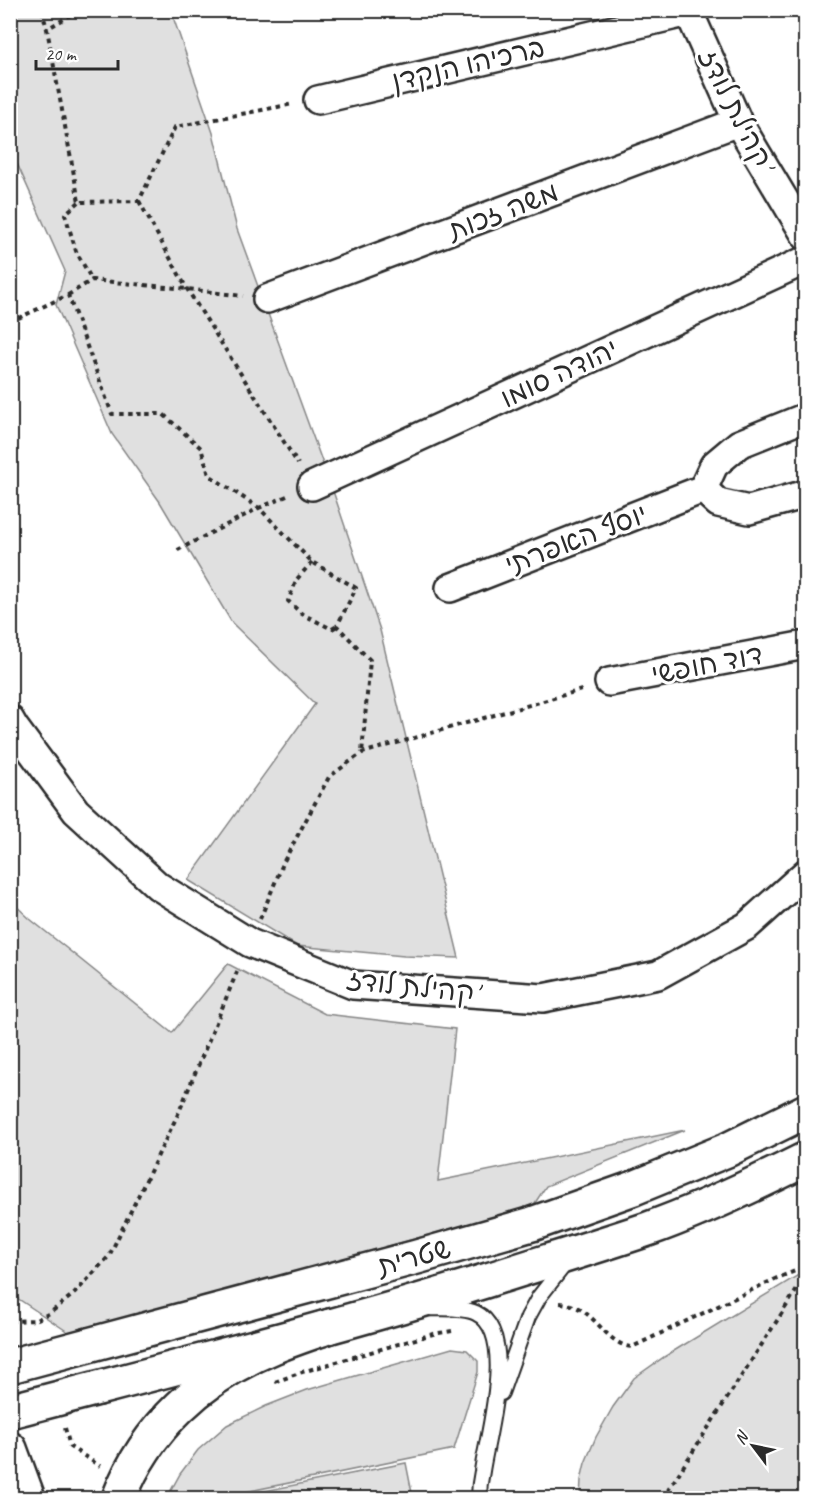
<svg xmlns="http://www.w3.org/2000/svg" width="816" height="1509" font-family="Caveat,'Playpen Sans Hebrew',sans-serif">
<rect width="100%" height="100%" fill="#fff"/>
<filter id="ink" filterUnits="userSpaceOnUse"><feTurbulence type="fractalNoise" baseFrequency=".0167" numOctaves="2"/><feDisplacementMap in="SourceGraphic" scale="12" xChannelSelector="R" yChannelSelector="G"/><feConvolveMatrix kernelMatrix="1 2 1 2 8 2 1 2 1" color-interpolation-filters="sRGB"/></filter>
<g filter="url(#ink)">
<path fill="#e0e0e0" stroke="#868686" stroke-width="1.5" d="M 10,11 L 171,11 L 213,133 L 237,229 L 334,494 L 380,630 L 459,958 L 404,956 L 297,946 L 188,880 L 315,704 L 232,623 L 160,502 L 112,434 L 56,305 L 65,271 L 11,150 Z
M 11,901 L 30,919 L 172,1033 L 228,964 L 325,1014 L 455,1029 L 438,1181 L 685,1130 L 546,1186 L 533,1206 L 71,1334 L 17,1298 L 11,1287 Z
M 805,1271 L 805,1498 L 580,1498 L 581,1480 L 585,1463 L 596,1437 L 613,1407 L 634,1378 L 664,1357 Z
M 452,1348 L 467,1350 L 478,1361 L 478,1372 L 454,1449 L 216,1498 L 169,1498 L 169,1494 L 180,1474 L 198,1450 L 227,1425 L 266,1406 L 307,1390 Z
M 406,1463 L 413,1498 L 229,1498 Z"/>
<g fill="none" stroke-linecap="round" stroke-linejoin="round">
<defs>
<path id="service" d="M 430,1308 C 444,1309 463,1307 476,1313 C 518,1333 487,1436 482,1471 C 480,1480 479,1489 479,1498
M 501,1393 L 528,1317 L 539,1297 L 565,1264"/>
<path id="minor" d="M 688,10 L 738,122 L 806,236
M 318,100 L 689,12
M 267,299 L 738,122
M 806,417 L 739,444 L 714,465 L 703,489 L 718,503 L 749,510 L 806,494
M 312,486 L 806,260
M 450,588 L 703,489
M 609,682 L 800,646 L 806,647
M 10,720 L 14,727 L 76,811 L 158,886 L 250,943 L 353,985 L 543,998 L 658,975 L 747,926 L 806,873"/>
<path id="tertiary" d="M 10,1366 L 417,1257 L 532,1224 L 634,1188 L 727,1150 L 806,1111
M 10,1411 C 170,1369 330,1329 488,1280 C 541,1263 595,1247 648,1229 C 702,1210 754,1185 806,1159"/>
<path id="secondary" d="M 10,1449 L 28,1498
M 119,1498 C 146,1427 203,1376 273,1347 C 292,1339 311,1333 330,1326"/>
</defs>
<use href="#service" stroke="#2b2b2b" stroke-width="18"/>
<use href="#minor" stroke="#2b2b2b" stroke-width="32"/>
<use href="#tertiary" stroke="#2b2b2b" stroke-width="38"/>
<use href="#secondary" stroke="#2b2b2b" stroke-width="38"/>
<path stroke="#2b2b2b" stroke-width="4" stroke-dasharray="4.5 4.5" stroke-linecap="butt" d="M 42,10 L 47,29
M 79,10 L 47,29 L 79,202 L 139,201 L 175,127 L 293,104
M 139,201 L 187,289 L 298,464
M 79,202 L 65,214 L 76,251 L 92,280
M 68,295 L 92,280 L 187,289 L 243,296
M 10,322 L 68,295 L 112,414 L 163,414 L 201,448 L 209,475 L 259,508 L 174,552
M 287,496 L 259,508 L 312,562 L 356,588 L 337,626 L 370,660 L 362,753
M 312,562 L 297,579 L 288,601 L 302,614 L 332,629 L 337,626
M 260,919 L 284,861 L 329,777 L 362,753 L 585,689
M 560,1303 C 595,1305 603,1344 632,1347 L 777,1278 L 806,1267
M 10,1321 L 36,1320 L 50,1313 L 75,1293 L 109,1256 L 179,1112 L 239,967
M 275,1382 L 302,1372 L 433,1334 L 452,1331
M 65,1428 L 70,1447 L 100,1466
M 663,1498 L 798,1288 L 806,1282"/>
<use href="#service" stroke="#fff" stroke-width="14"/>
<use href="#minor" stroke="#fff" stroke-width="27"/>
<use href="#tertiary" stroke="#fff" stroke-width="33"/>
<use href="#secondary" stroke="#fff" stroke-width="33"/>
</g>
</g>
<g text-anchor="middle" dominant-baseline="central" stroke-width="6" stroke-linejoin="round" paint-order="stroke">
<g font-size="28" fill="#2b2b2b" stroke="#fff">
<text transform="translate(468 64) rotate(-13)">ברכיהו הנקדן</text>
<text transform="translate(736 109) rotate(63)">קהילת לודז'</text>
<text transform="translate(503 211) rotate(-21)">משה זכות</text>
<text transform="translate(559 373) rotate(-25)">יהודה סומו</text>
<text transform="translate(576 539) rotate(-21)">יוסף האפרתי</text>
<text transform="translate(707 664) rotate(-11)">דוד חופשי</text>
<text transform="translate(412 986) rotate(6)">קהילת לודז'</text>
<text transform="translate(414 1257) rotate(-15)">שטרית</text>
</g>
</g>
<rect width="816" height="1509" fill="none" stroke="#fff" stroke-width="36"/>
<rect x="18" y="18" width="780" height="1473" fill="none" stroke="#2b2b2b" stroke-width="2" filter="url(#ink)"/>
<g transform="translate(753 1446) rotate(302)" stroke="#ffffff" stroke-width="4.5" paint-order="stroke">
<path d="M0-4.5L10 22L0 15L-10 22Z" fill="#2b2b2b"/>
<text y="-9" font-size="16" font-weight="bold" text-anchor="middle" fill="#2b2b2b">N</text>
</g>
<path d="M36 60v9h82v-9" fill="none" stroke="#2b2b2b" stroke-width="3"/>
<text x="45" y="60" font-size="18" fill="#2b2b2b" stroke="#ffffff" stroke-width="4.5" paint-order="stroke">20 m</text>
</svg>
